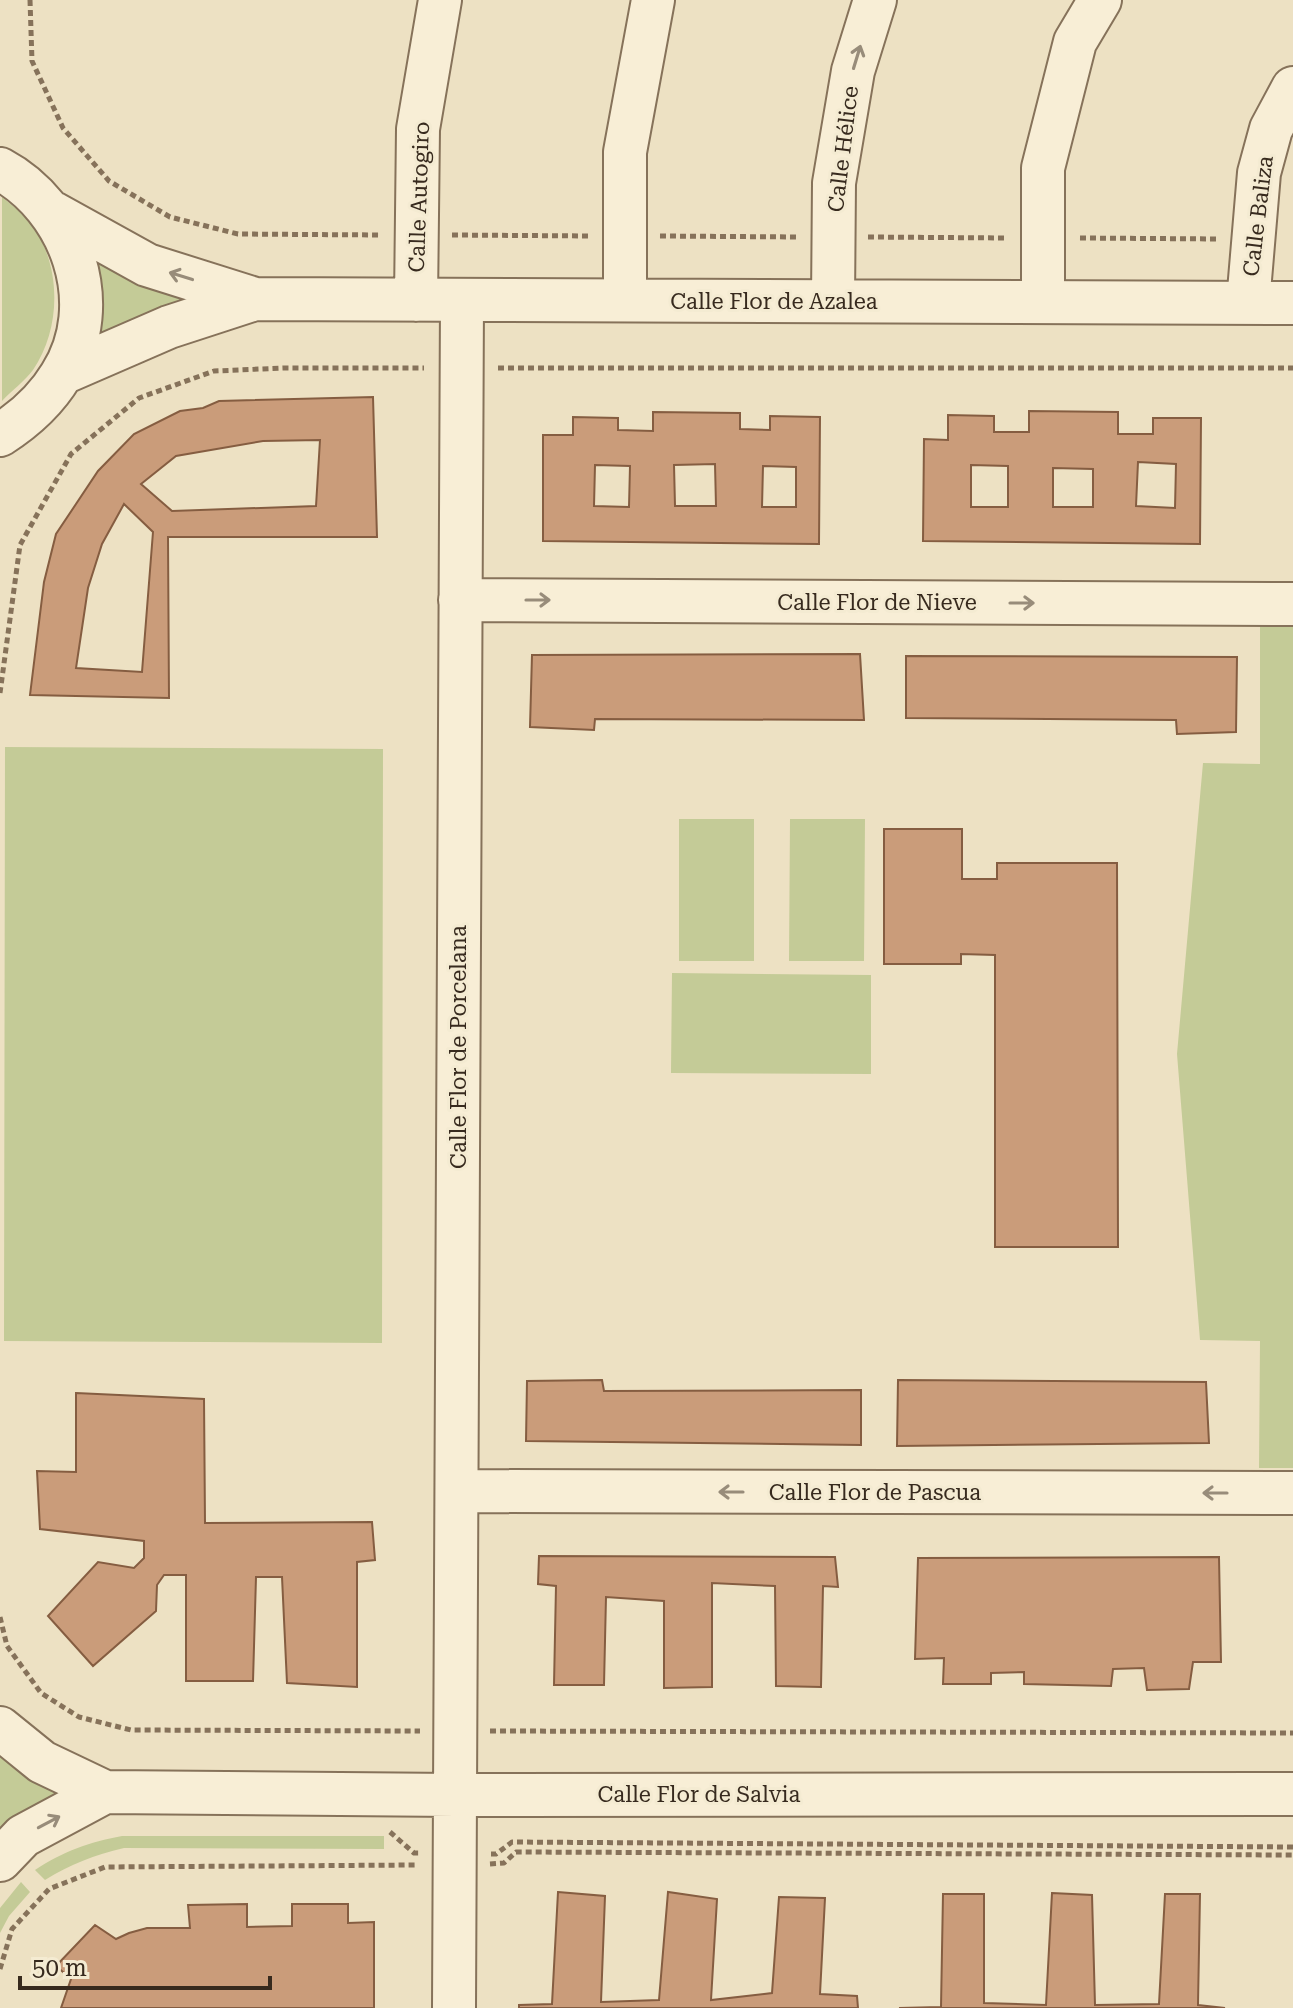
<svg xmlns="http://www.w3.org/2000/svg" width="1293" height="2008" font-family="'Roboto Serif',serif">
<rect width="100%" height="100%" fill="#ede1c3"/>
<path fill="#c4cb97" d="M 2,197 C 10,204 19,210 26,217 C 62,259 63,326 33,370 C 25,381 11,391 2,401 Z
M 91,257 L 208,297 L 94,346 Z
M 1260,626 L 1293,626 L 1293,1468 L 1259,1468 L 1260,1341 L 1200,1340 L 1177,1054 L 1203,763 L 1260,764 Z
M 5,747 L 383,749 L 382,1343 L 4,1341 Z
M 679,819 L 754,819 L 754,961 L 679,961 Z
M 790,819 L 865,819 L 864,961 L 789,961 Z
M 672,973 L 871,975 L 871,1074 L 671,1073 Z
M 0,1754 L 72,1794 L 0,1835 Z
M 122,1836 L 384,1836 L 384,1849 L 124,1848 C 94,1855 71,1864 45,1880 L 35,1870 C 64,1851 89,1842 122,1836 Z
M 21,1882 L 30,1892 L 9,1916 L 0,1933 L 0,1908 Z"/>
<path fill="#ca9c7a" stroke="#855d41" stroke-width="2" fill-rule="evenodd" d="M 373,397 L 377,537 L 168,537 L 169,698 L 30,695 L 44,582 L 56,534 L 98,471 L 134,434 L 180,411 L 203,408 L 219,401 ZM 320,440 L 316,506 L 172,511 L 141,484 L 176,456 L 263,441 ZM 124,504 L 153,532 L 142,672 L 76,668 L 88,588 L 102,544 Z
M 1029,411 L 1118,412 L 1118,434 L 1153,434 L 1153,418 L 1201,418 L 1200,544 L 923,541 L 924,439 L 948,440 L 948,415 L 994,416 L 994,432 L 1029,432 ZM 1138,462 L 1176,464 L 1175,508 L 1136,506 ZM 971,465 L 1008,466 L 1008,507 L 971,507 ZM 1053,468 L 1093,469 L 1093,507 L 1053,507 Z
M 653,412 L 740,413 L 740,429 L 770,430 L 770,416 L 820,417 L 819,544 L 543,541 L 543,435 L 573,435 L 573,417 L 618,418 L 618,430 L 653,431 ZM 715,464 L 716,506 L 675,506 L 674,465 ZM 595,465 L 630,466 L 629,507 L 594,506 ZM 763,466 L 796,467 L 796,507 L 762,507 Z
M 860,654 L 864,720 L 595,719 L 594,730 L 530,727 L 532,655 Z
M 906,656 L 1237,657 L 1236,732 L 1177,734 L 1176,720 L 906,718 Z
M 884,829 L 962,829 L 962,879 L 997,879 L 997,863 L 1117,863 L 1118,1247 L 995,1247 L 995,955 L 961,954 L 961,964 L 884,964 Z
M 602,1380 L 604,1391 L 861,1390 L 861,1445 L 526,1441 L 527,1381 Z
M 898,1380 L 1206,1382 L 1209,1443 L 897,1446 Z
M 76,1393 L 204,1399 L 205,1523 L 372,1522 L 375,1560 L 357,1562 L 357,1687 L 287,1683 L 282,1577 L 256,1577 L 253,1681 L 186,1681 L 186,1575 L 164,1575 L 157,1585 L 156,1611 L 93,1666 L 48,1616 L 98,1562 L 134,1568 L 144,1558 L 144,1541 L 40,1529 L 37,1471 L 76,1472 Z
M 539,1556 L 835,1557 L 838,1587 L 823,1586 L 821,1687 L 776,1686 L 775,1586 L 712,1583 L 712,1687 L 664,1688 L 664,1601 L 606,1597 L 604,1685 L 554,1685 L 556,1586 L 538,1584 Z
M 1219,1557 L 1221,1662 L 1193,1662 L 1189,1689 L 1147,1690 L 1144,1668 L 1113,1669 L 1111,1686 L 1024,1684 L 1024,1672 L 991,1673 L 991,1684 L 943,1684 L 944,1658 L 915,1659 L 918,1558 Z
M 558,1892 L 605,1896 L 601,2002 L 659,2000 L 668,1892 L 717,1899 L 711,2000 L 772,1993 L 779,1897 L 825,1898 L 820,1994 L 857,1996 L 858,2008 L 519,2008 L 519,2005 L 552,2004 Z
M 1052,1893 L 1092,1895 L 1095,2005 L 1159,2004 L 1165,1894 L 1200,1894 L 1198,2005 L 1225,2008 L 899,2008 L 941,2007 L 943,1894 L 984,1894 L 984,2003 L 1046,2005 Z
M 247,1904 L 247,1927 L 292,1926 L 292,1904 L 348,1904 L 348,1923 L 374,1922 L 374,2008 L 61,2008 L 71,1979 L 56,1966 L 95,1925 L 116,1939 L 129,1933 L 147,1928 L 190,1928 L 188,1905 Z"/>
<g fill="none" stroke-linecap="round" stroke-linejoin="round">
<defs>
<path id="minor" d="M 0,169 C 71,207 106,304 61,375 C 46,400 25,419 0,435
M 53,213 L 147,265 L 255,299 L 1293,303
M 416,300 L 418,129 L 440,0
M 625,300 L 625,152 L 653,0
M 833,301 L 834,183 L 853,71 L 875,0
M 1043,302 L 1043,168 L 1075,42 L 1100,0
M 1248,303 L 1259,173 L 1271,129 L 1293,88
M 63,373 L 169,327 L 255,299
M 460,600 L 1293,604
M 457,1491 L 1293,1493
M 0,1728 L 42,1762 L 105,1792 L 455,1795 L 1293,1794
M 0,1860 L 23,1836 L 105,1792
M 454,2008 L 462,300"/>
</defs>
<use href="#minor" stroke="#86725a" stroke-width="46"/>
<path stroke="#86725a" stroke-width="5" stroke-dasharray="6 4" stroke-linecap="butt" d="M 30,0 L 32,61 L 63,128 L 109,181 L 170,217 L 238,234 L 382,235
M 452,235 L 590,236
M 660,236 L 798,237
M 868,237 L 1006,238
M 1080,238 L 1218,239
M 498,368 L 1293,368
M 0,693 L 20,545 L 71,454 L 139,398 L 214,371 L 285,368 L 424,368
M 0,1617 L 7,1646 L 41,1693 L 79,1717 L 131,1730 L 420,1731
M 490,1731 L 1293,1733
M 390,1832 L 414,1853 L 421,1853
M 491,1854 L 496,1854 L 512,1842 L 1293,1847
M 490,1864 L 504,1863 L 516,1852 L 1293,1855
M 0,1969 L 12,1929 L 49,1889 L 105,1867 L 417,1865"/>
<use href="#minor" stroke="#f8eed6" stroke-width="42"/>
</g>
<defs><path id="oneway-shaft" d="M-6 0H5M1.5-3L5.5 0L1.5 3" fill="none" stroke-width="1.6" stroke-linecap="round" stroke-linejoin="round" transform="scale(2)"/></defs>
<g stroke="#988c7a">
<use href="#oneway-shaft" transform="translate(857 57) rotate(-73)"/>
<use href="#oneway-shaft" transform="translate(181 276) rotate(-163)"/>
<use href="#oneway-shaft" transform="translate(538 600)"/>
<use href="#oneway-shaft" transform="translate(1022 603)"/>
<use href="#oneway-shaft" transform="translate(731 1492) rotate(-180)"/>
<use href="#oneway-shaft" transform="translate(1215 1493) rotate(-180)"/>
<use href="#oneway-shaft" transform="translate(49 1822) rotate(-28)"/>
</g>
<g text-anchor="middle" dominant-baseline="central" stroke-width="6" stroke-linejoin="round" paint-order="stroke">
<g font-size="22" fill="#372a1e" stroke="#f4ebd2">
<text transform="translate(843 149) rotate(-83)">Calle Hélice</text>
<text transform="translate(419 197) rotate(-88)">Calle Autogiro</text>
<text transform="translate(1258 216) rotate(-83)">Calle Baliza</text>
<text x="774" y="301">Calle Flor de Azalea</text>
<text x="877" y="602">Calle Flor de Nieve</text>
<text transform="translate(458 1047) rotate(-90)">Calle Flor de Porcelana</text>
<text x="875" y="1492">Calle Flor de Pascua</text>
<text x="699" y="1794">Calle Flor de Salvia</text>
</g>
</g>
<path d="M20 1976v12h250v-12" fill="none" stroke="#372a1e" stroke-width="4"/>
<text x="32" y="1976" font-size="24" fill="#372a1e" stroke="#f4ebd2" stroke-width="6" paint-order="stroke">50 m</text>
</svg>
